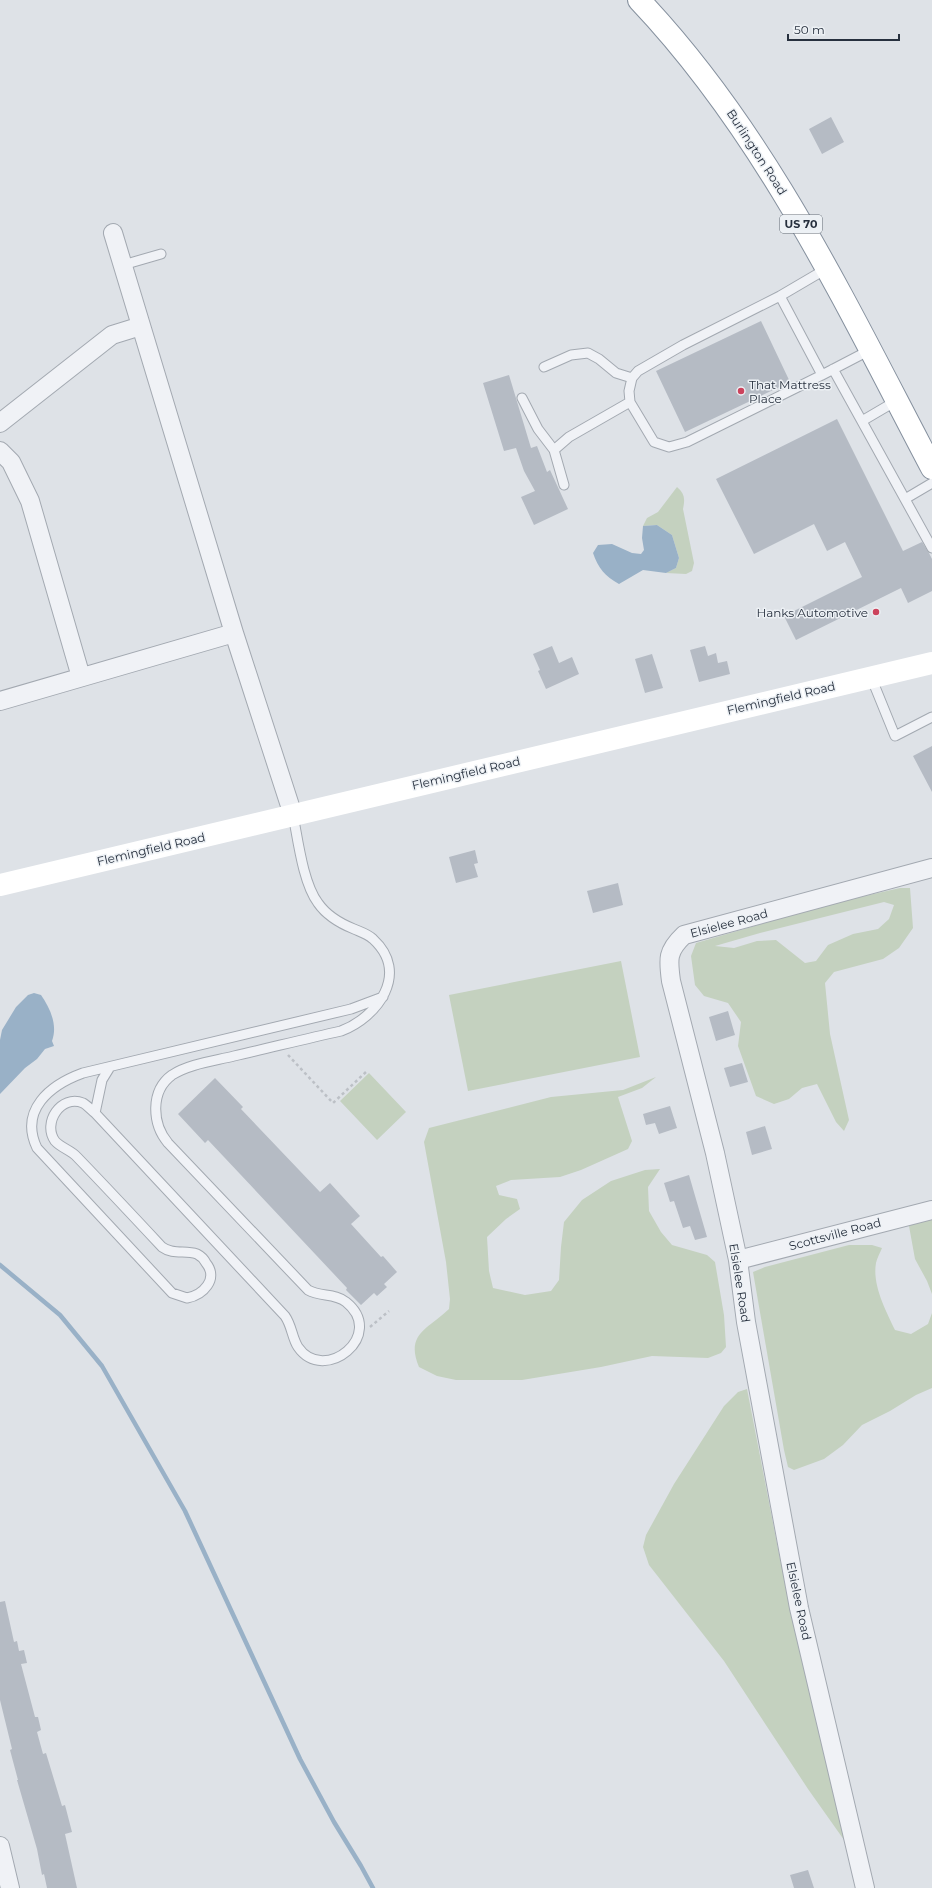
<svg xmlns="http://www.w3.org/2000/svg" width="932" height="1888" font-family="Montserrat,sans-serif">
<rect width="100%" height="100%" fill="#dee2e7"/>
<path fill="#c4d1bf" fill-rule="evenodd" d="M 677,487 C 685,494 685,499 683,509 L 694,563 L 692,571 L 686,574 L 666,573 L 676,568 L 679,558 L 672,535 L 657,525 L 643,526 L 647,518 L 658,512 Z
M 900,888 L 910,888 L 913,928 L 899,948 L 883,959 L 834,972 L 825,983 L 830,1034 L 849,1120 L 844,1131 L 836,1122 L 817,1084 L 802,1088 L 789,1099 L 774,1104 L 756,1096 L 738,1046 L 741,1022 L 728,1003 L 704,996 L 695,985 L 691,956 L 696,943 L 834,903 ZM 884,902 L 894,905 L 889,919 L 878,929 L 853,934 L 828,945 L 816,961 L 805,963 L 776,940 L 757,941 L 734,948 L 715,946 L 760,933 Z
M 621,961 L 640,1057 L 468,1091 L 449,995 Z
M 369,1073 L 406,1112 L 377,1140 L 340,1101 Z
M 656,1077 L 642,1088 L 618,1097 L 632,1141 L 628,1149 L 581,1170 L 560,1177 L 511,1180 L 496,1186 L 499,1195 L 517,1199 L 520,1209 L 506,1219 L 487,1237 L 489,1271 L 493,1288 L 525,1295 L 551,1291 L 559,1280 L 561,1247 L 564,1222 L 582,1200 L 611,1181 L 645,1170 L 660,1169 L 648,1187 L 649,1211 L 661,1232 L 672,1245 L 707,1255 L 715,1262 L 724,1315 L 726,1347 L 721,1353 L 708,1358 L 652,1356 L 601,1367 L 522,1380 L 456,1380 L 437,1376 L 419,1367 C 405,1334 428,1329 449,1309 L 450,1299 L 446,1262 L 424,1142 L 429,1128 L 551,1097 L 623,1090 Z
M 932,1216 L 932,1294 L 927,1281 L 915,1259 L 909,1226 Z
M 849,1245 L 872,1245 L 882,1248 C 880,1253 877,1258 876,1263 C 872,1285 886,1311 895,1330 L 911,1334 L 928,1324 L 932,1313 L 932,1388 L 916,1395 L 890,1411 L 862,1425 L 843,1445 L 824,1459 L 794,1470 L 788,1467 L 784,1450 L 753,1272 L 765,1267 Z
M 747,1389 L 780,1559 L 849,1847 L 808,1789 L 724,1661 L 649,1565 L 643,1547 L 646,1535 L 674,1484 L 724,1406 L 738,1392 Z"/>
<path fill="#99b1c7" d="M 657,525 L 672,535 L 679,558 L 676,568 L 666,573 L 643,570 L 619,584 C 605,576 598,568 593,553 L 598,545 L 612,544 L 632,553 L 641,554 L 644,550 L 642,538 L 643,526 Z
M 34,993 L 41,995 C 50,1008 58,1025 52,1041 L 54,1046 L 45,1049 L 37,1059 L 25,1068 L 0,1094 L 0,1040 L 2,1030 L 16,1007 L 28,995 Z"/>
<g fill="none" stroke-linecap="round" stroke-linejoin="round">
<path stroke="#99b1c7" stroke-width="4.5" d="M 0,1265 L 60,1315 L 102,1366 L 185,1511 L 300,1759 L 334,1822 L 361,1866 L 373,1888"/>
</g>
<path fill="#b5bbc4" d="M 831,117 L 844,142 L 822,154 L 809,129 Z
M 761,321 L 790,382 L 685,432 L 656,371 Z
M 509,375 L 531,448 L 537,446 L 547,472 L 550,470 L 568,509 L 534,525 L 521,497 L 535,491 L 524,471 L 516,448 L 504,451 L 483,383 Z
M 837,419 L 903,551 L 922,542 L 929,553 L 932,559 L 932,591 L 908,603 L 901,588 L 796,640 L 784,616 L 862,577 L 845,542 L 827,551 L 814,524 L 754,554 L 716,479 Z
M 552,646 L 559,663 L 572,657 L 579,674 L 546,689 L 538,671 L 540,670 L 533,654 Z
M 705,646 L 708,656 L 716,653 L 718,663 L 727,661 L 730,674 L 699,682 L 690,650 Z
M 652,654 L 663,688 L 645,693 L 635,659 Z
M 932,746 L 932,792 L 913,756 Z
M 475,850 L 478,863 L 474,864 L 478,877 L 456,883 L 449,857 Z
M 618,883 L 623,905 L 593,913 L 587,891 Z
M 728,1011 L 735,1035 L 716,1041 L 709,1017 Z
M 742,1063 L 748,1082 L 730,1087 L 724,1068 Z
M 215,1078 L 243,1107 L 241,1109 L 320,1192 L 330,1183 L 360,1216 L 351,1224 L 381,1257 L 383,1256 L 397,1272 L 384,1284 L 387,1287 L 377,1296 L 374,1293 L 361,1305 L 346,1290 L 347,1288 L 208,1140 L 205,1143 L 178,1114 Z
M 670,1106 L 677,1128 L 659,1134 L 655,1123 L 646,1125 L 643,1114 Z
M 765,1126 L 772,1149 L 752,1155 L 746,1132 Z
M 689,1175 L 707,1237 L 695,1240 L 690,1226 L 683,1228 L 674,1201 L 670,1202 L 664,1183 Z
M 5,1601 L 14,1642 L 17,1641 L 19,1651 L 24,1650 L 27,1663 L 21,1664 L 35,1717 L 38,1717 L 41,1730 L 37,1732 L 43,1754 L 46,1753 L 62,1806 L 65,1805 L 72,1832 L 65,1834 L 77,1888 L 47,1888 L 44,1874 L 42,1875 L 37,1849 L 17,1780 L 18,1780 L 10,1750 L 12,1749 L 0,1700 L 0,1602 Z
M 808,1870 L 814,1888 L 794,1888 L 790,1875 Z"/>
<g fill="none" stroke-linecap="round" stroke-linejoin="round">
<defs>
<path id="lane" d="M 123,265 L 161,254
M 826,269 L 780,296 L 822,375 L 870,350
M 780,296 L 683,345 L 638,371 L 632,378 L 629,391 L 630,402 L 654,442 L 669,447 L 687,442 L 822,375
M 544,367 L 571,355 L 588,353 L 599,359 L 616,373 L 632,378
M 833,369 L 932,548
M 522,398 L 538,429 L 554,450
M 862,421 L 896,401
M 564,485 L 554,450 L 569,437 L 630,402
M 905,499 L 932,483
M 871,677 L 895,736 L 932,717
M 293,815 C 298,840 303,883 318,903 C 327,916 339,923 354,929 C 361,932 368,934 373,939 C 410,973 378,1017 341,1031 C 305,1039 269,1048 234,1056 C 214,1061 189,1064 172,1075 C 150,1091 152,1124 168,1143 L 308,1290 C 320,1297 335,1293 346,1302 C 387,1335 324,1385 298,1347 C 292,1338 292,1326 285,1316 L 95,1113 C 91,1110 87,1105 83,1103 C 61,1094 42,1123 55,1141 C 61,1148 71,1150 77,1157 C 106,1187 134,1217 162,1247 C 173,1255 185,1250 197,1254 C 201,1256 204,1259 206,1263 C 219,1279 203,1295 187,1298 L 172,1293 L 37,1148 C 19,1110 50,1085 83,1073 L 351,1009 L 383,997
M 95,1113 L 102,1080 L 110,1067"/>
<path id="street" d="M 113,233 L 234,633 L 293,815
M 0,423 L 112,335 L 141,326
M 0,451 L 11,462 L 30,501 L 81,677
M 0,701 L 234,633
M 738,1260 L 932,1210
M 0,1846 L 10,1888
M 865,1888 L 799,1608 L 746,1322 L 738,1260 L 715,1153 L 671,981 C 668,959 667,951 684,935 L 932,868"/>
<path id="highway" d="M 639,0 C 767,135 846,305 932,468"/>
</defs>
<use href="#lane" stroke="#a3a9b1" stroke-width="11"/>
<use href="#street" stroke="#a3a9b1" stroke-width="20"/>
<use href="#highway" stroke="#85909e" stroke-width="24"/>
<path stroke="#bcc0c6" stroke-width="2.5" stroke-dasharray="3 3" stroke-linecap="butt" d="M 288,1055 L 333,1103 L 367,1071
M 370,1327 L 389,1311"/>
<use href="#lane" stroke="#f0f2f6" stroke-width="9"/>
<use href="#street" stroke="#f0f2f6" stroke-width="18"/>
<path stroke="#fff" stroke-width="22" d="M 0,885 L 932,663"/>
<use href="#highway" stroke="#fff" stroke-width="22"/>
</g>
<g fill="#cc435c" stroke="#edf1f5" stroke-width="1.5">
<circle cx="741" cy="391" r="4"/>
<circle cx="876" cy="612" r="4"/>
</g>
<g text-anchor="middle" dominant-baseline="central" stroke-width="3" stroke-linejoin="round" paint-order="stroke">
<rect fill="#edf1f5" stroke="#626a75" stroke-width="1" x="780" y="215" width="42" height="18" rx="3"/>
<g font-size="11" font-weight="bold" fill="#27303e">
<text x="801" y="224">US 70</text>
</g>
<g font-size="12" fill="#27303e" stroke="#edf1f5">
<text transform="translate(757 152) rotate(57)">Burlington Road</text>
<text transform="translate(781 698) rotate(-13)">Flemingfield Road</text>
<text transform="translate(466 773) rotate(-13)">Flemingfield Road</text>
<text transform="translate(151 849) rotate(-13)">Flemingfield Road</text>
<text transform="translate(729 923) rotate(-15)">Elsielee Road</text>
<text transform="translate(835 1234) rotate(-15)">Scottsville Road</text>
<text transform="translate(740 1283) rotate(81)">Elsielee Road</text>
<text transform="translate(799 1601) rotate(78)">Elsielee Road</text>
</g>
<g font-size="12" fill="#27303e" stroke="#edf1f5" text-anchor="start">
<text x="749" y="384">That Mattress<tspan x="749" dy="14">Place</tspan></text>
<text x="868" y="612" text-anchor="end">Hanks Automotive</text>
</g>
</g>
<path d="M788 34v6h111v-6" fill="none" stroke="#27303e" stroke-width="2"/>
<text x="794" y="34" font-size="12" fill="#27303e" stroke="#edf1f5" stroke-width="3" paint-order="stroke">50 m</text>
</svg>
